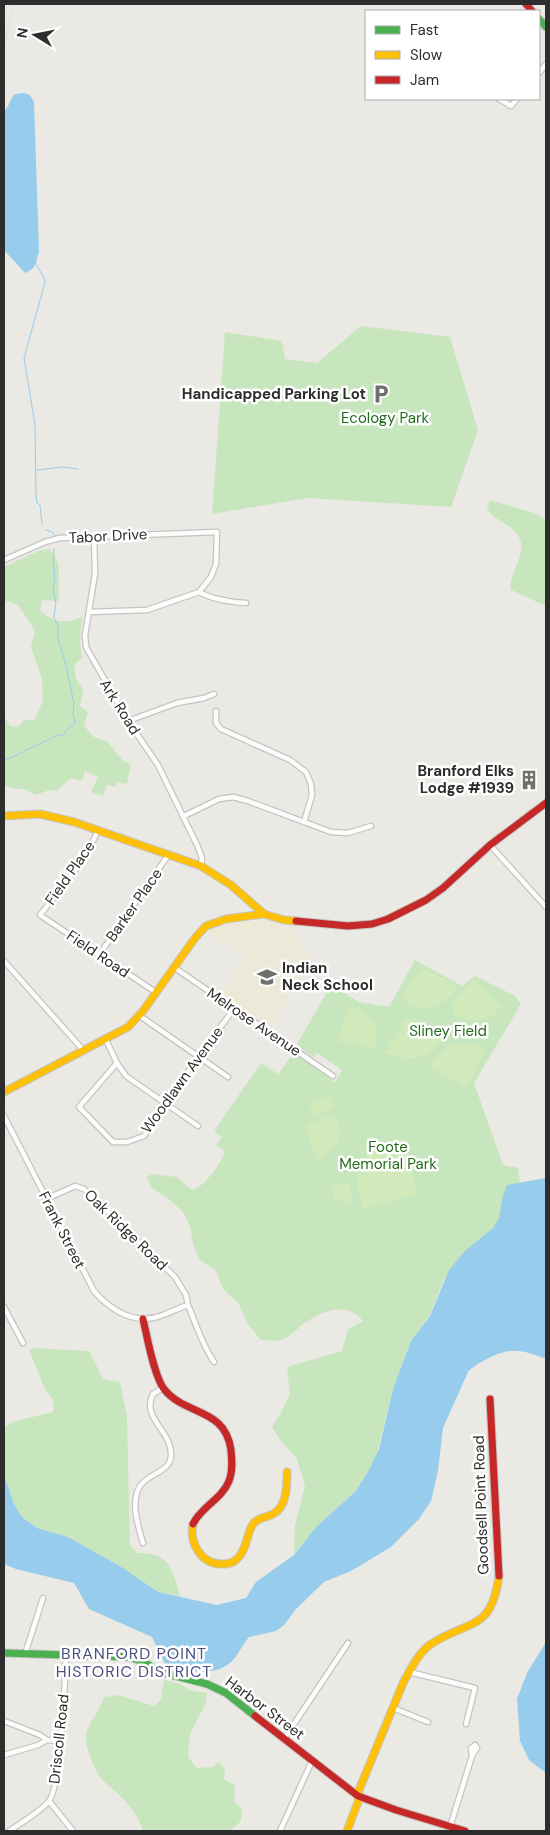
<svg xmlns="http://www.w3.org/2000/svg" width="550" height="1835" font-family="'DM Sans',sans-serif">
<rect width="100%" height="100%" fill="#eae9e4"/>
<path fill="#ede9d9" d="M 263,920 L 290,924 L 311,960 L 271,1027 L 221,994 L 246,958 L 205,931 L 225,923 Z"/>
<path fill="#c8e6bd" d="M 361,326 L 450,337 L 478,430 L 451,507 L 307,498 L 212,514 L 225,332 L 282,341 L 285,359 L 317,363 Z
M 490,500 L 534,513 L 546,520 L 546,606 L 511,590 C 508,573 528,554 519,537 C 512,524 494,521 487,508 Z
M 49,549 C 67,566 54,581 60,601 L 42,600 L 40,610 C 52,623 67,624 82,617 L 80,641 L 82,658 L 74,665 L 76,679 L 83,689 L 80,706 L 88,712 L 84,726 L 94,737 L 107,741 L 123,761 L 131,764 L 127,784 L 117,782 L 115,787 L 107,785 L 103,796 L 91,792 L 98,777 L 85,771 L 82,781 L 71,778 L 56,791 L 49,790 L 36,795 L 24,789 L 16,789 L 4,785 L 4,716 L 10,726 L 18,727 L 24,720 L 34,720 L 43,701 L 42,679 L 31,647 L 35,631 L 18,605 L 4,600 L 4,567 L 38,551 Z
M 415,960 L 462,986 L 475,976 L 515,996 L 521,1004 L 474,1083 L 503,1165 L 518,1168 L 520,1183 L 510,1185 L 506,1224 L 444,1280 L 429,1316 L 410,1343 L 393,1389 L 375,1461 L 355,1492 L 316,1527 L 294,1555 L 295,1525 L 305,1486 L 297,1459 L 280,1440 L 272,1427 L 281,1413 L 290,1394 L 287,1367 L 342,1351 L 348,1329 L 363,1321 C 347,1300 322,1311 303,1324 C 297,1329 291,1335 284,1339 C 278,1342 267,1340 261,1340 L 247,1323 L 239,1304 L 224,1290 L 215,1270 L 200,1260 L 194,1247 L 190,1227 L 184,1213 L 170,1200 L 153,1189 L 146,1177 L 153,1174 L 177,1177 L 192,1190 C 204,1188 222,1162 225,1151 L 216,1145 L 222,1137 L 214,1131 L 261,1063 L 278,1074 L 294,1053 L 335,1082 L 342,1070 L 317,1053 L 314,1057 L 296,1046 L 331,985 L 359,1002 L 389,1007 Z
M 34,1348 L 89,1351 L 103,1379 L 120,1382 L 127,1417 L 130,1545 L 137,1553 C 170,1552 172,1569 180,1596 L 158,1592 L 123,1568 L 68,1537 L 37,1528 L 22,1517 L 14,1504 L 4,1475 L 4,1427 L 12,1422 L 53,1412 L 54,1401 L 45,1389 L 29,1350 Z
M 164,1680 L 181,1684 L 189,1690 L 207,1693 L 205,1705 L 190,1734 L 188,1757 L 197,1768 L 212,1767 L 219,1762 L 225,1769 L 224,1779 L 235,1786 L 234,1802 L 242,1809 L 241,1821 L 231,1830 L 143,1831 C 138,1814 128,1803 115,1791 C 111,1787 104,1783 101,1778 C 95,1771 86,1748 86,1739 C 85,1724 101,1711 104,1697 L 118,1695 L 154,1706 L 161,1699 Z"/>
<path fill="#d2eabb" d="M 422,968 L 458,986 C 449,1000 435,1010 418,1007 C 412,1007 406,1001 401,998 Z
M 474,979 L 501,1007 C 485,1024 478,1021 456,1016 L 451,1004 Z
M 349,1005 L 365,1013 L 377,1029 L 375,1049 L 338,1041 Z
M 407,1018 L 442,1041 C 422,1063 412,1060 385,1053 Z
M 467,1043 L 486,1050 L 466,1087 L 432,1068 L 431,1062 L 446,1047 Z
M 330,1096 L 334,1108 L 314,1115 L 309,1103 Z
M 334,1115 L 340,1131 L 336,1145 L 318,1163 L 305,1125 Z
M 404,1139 L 417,1192 L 415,1195 L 363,1209 C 350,1162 360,1153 404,1139 Z
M 340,1184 L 350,1185 L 352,1202 L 349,1204 L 345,1201 L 334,1200 L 333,1189 Z"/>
<path fill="#97ccec" d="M 23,93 L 30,95 L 34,102 L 39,252 C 35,263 37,268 25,273 L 4,250 L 4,111 C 9,108 10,98 15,94 Z
M 546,1178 L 546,1359 C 535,1355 523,1350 511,1351 C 500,1351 475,1364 468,1372 L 443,1428 L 438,1471 L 431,1501 L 419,1519 L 391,1547 L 351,1571 L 324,1582 L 296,1609 L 284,1625 L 276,1631 L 249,1637 C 243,1644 239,1653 233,1660 C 215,1679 188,1670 166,1666 L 152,1637 L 89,1609 L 74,1583 L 16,1569 L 4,1564 L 4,1475 L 14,1504 L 22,1517 L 37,1528 L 68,1537 L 123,1568 L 158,1592 L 217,1605 L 246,1598 L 256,1582 L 294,1555 L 316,1527 L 355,1492 L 368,1472 L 379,1449 L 393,1389 L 411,1341 L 430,1316 L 449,1270 L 465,1251 L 493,1228 L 499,1218 L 503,1195 L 507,1185 Z
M 546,1642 L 546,1773 L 529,1760 L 520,1741 L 517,1699 L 527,1673 Z"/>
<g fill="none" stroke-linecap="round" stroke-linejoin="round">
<path stroke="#97ccec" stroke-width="1" d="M 35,262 L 45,280 L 44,286 L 24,358 L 35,425 L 36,495 L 37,503 L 40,505 L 42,524
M 37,470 L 63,467 L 78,469
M 46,530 L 53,532 L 55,536
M 4,761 L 58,735 L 64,735 L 66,731 L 75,723 L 73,713 L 74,704 L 66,665 L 58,639 L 58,626 L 54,617 L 56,603 L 53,590 L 55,578 L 53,561 L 54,549"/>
<defs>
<path id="street" d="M 539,73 L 546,64
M 499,99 L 511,106 L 517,99
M 94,537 L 95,574 L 85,635 L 86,647 L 128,721 L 158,765 L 197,845 L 202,858 L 201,866
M 4,560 L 45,542 L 60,538 L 217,532 L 216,564 L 211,577 L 199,592 L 147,610 L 89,612
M 199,592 C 214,600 230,602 246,603
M 216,711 L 216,723 L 221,729 L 290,760 L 306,772 L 311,784 L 312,795 L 304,822
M 128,721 L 177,703 L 204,698 L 214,694
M 184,816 L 219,799 L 233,797 L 248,801 L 331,832 L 348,833 L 371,826
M 98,830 C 85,862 61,888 40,915 L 157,993
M 490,845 L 546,907
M 99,955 L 169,854
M 4,961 L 84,1051
M 175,968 L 333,1076
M 140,1016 L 228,1077
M 106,1040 L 117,1063 L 126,1076 L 198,1126
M 117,1063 L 79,1107 L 113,1142 L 127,1142 L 144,1136 L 198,1057 L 234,1009
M 4,1116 L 94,1291 C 111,1311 136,1326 163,1315 C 171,1312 179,1308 188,1305 C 197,1326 201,1343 214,1362
M 46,1199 L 75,1186 L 84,1189 L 175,1277 L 186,1295 L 188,1305
M 4,1307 L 23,1343
M 143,1543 C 138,1526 130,1502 140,1486 C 148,1473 172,1472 171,1454 C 171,1430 141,1418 153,1394 L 163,1388
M 25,1654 L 43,1598
M 409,1672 L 475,1688 L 466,1724
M 393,1708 L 428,1722
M 4,1721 L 40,1735 L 47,1740
M 284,1739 L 348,1643
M 4,1755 L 38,1745 L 47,1740 L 60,1741
M 49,1801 L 73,1831
M 450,1827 L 472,1756 L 477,1748 L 475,1745 L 471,1748 L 472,1756
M 9,1831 C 21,1823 40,1812 49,1801 C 61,1787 65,1679 66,1656
M 280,1831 L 312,1761"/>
<path id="fast" d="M 539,19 L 546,27
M 4,1653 L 129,1657 L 144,1662 L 160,1672 L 207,1684 L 226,1693 L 255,1716"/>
<path id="slow" d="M 4,816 L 40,814 L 74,822 L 201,866 L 231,885 L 264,914 L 284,920 L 296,921
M 4,1092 L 128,1027 L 143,1011 L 195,938 L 206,926 L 226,919 L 264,914
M 193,1524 C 189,1544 202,1565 223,1564 C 228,1564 233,1563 237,1559 C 247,1550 246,1535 253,1524 C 258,1517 266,1518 273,1514 C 287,1507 287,1485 287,1472
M 347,1831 L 358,1802 L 359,1790 L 404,1681 C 411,1669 419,1652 431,1644 C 470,1619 491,1632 499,1576"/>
<path id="jam" d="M 526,4 L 532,11
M 296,921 L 348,926 L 372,924 L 388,919 L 426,900 L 443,888 L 490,845 L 546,803
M 143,1319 C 147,1336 154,1376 164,1389 C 185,1416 225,1407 231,1450 C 232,1460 233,1471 229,1481 C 222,1499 201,1507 193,1524
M 490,1399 L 499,1576
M 255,1716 L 358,1796 L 396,1810 L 465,1831"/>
</defs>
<use href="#street" stroke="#c4c4c4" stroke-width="7"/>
<use href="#fast" stroke="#c4c4c4" stroke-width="9"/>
<use href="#slow" stroke="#c4c4c4" stroke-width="9"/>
<use href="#jam" stroke="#c4c4c4" stroke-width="9"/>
<use href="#street" stroke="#fcfcfb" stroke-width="4.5"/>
<use href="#fast" stroke="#4caf50" stroke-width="7"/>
<use href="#slow" stroke="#ffc107" stroke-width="7"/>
<use href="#jam" stroke="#c62828" stroke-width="7"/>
<path stroke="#dfdfe0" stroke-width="1" d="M 4,48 L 13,4"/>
</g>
<defs>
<symbol id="parking-bare" viewBox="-9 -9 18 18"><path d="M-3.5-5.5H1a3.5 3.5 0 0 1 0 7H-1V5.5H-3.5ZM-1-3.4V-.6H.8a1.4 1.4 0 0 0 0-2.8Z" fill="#6f6f6d" stroke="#fff" stroke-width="2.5" paint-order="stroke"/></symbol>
<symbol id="building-bare" viewBox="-9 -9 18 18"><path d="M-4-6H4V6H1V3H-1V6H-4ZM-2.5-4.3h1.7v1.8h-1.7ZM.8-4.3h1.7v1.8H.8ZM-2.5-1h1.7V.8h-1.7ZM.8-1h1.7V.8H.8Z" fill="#6f6f6d" stroke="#fff" stroke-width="2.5" paint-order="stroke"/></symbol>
<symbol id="school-bare" viewBox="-9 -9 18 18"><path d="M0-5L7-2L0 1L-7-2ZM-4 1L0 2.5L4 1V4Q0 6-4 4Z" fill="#6f6f6d" stroke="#fff" stroke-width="2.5" paint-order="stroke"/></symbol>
</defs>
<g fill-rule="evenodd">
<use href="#parking-bare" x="367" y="380" width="28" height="28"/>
<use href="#building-bare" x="515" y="766" width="28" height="28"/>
<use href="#school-bare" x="253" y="963" width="28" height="28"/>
</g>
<g text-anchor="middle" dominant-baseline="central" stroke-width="5" stroke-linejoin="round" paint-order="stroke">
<g font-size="15" font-weight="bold" fill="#2d2d2d" stroke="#fff" text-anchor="end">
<text x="366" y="394">Handicapped Parking Lot</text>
<text x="514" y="771">Branford Elks<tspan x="514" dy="17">Lodge #1939</tspan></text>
<text x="282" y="968" text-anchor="start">Indian<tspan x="282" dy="17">Neck School</tspan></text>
</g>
<g font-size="15" fill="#236c1b" stroke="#fff">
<text x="385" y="418">Ecology Park</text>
<text x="448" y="1031">Sliney Field</text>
<text x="388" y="1147">Foote<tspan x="388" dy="17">Memorial Park</tspan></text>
</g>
<g font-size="15" fill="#2d2d2d" stroke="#fff">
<text transform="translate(108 536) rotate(-3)">Tabor Drive</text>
<text transform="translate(120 707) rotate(58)">Ark Road</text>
<text transform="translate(70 873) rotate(-55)">Field Place</text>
<text transform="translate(134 905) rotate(-55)">Barker Place</text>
<text transform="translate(98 954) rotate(34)">Field Road</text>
<text transform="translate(254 1022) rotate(34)">Melrose Avenue</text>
<text transform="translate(182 1080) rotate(-54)">Woodlawn Avenue</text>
<text transform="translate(62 1230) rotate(63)">Frank Street</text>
<text transform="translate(126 1230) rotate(44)">Oak Ridge Road</text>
<text transform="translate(481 1505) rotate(-92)">Goodsell Point Road</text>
<text transform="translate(265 1708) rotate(37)">Harbor Street</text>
<text transform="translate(59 1739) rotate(-84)">Driscoll Road</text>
</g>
<g font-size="16" letter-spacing="1" fill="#4d507f" stroke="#fff">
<text x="134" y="1653">BRANFORD POINT<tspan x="134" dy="18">HISTORIC DISTRICT</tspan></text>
</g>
</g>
<rect width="550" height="1835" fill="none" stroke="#2d2d2d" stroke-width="10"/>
<rect x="365" y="10" width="175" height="90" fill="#ffffff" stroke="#ababab"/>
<rect x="375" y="26" width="25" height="8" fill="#4caf50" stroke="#ababab"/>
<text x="410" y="35" font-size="15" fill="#2d2d2d">Fast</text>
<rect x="375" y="51" width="25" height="8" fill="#ffc107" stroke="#ababab"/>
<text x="410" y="60" font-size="15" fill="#2d2d2d">Slow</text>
<rect x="375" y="76" width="25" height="8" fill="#c62828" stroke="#ababab"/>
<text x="410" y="85" font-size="15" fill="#2d2d2d">Jam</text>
<g transform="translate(35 35) rotate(280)" stroke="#ffffff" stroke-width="4" paint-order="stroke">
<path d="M0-4L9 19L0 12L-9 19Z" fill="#2d2d2d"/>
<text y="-8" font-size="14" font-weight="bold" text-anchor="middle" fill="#2d2d2d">N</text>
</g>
</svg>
